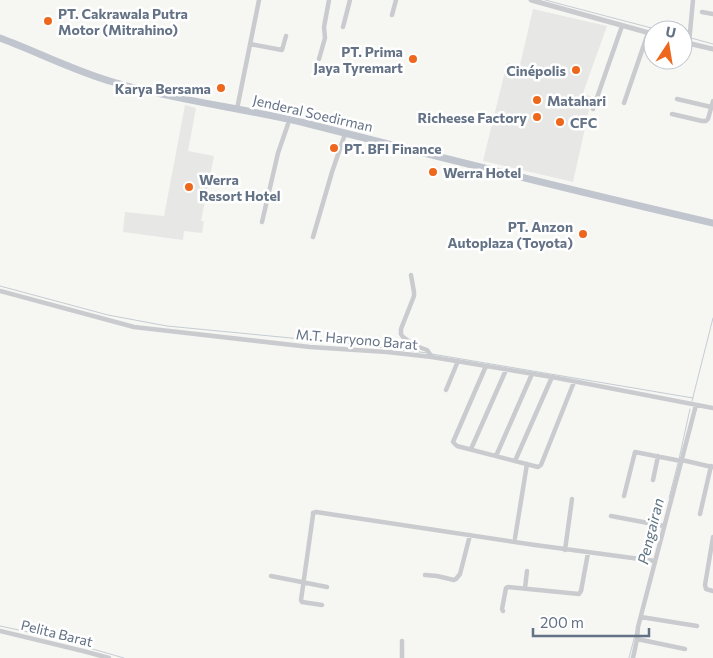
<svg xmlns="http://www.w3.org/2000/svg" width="713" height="658" font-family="Commissioner,sans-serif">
<rect width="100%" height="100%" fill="#f6f7f3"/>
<path fill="#e7e8e6" d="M 533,9 L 607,26 L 583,93 L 592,97 L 573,182 L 483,161 L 507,63 L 520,65 Z
M 185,105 L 196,108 L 188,151 L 214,156 L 201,221 L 204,221 L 202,233 L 184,231 L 183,240 L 123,232 L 125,212 L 164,216 Z"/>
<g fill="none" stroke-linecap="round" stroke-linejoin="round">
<path stroke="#c4ccd3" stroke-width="1" d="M 545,0 L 659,30
M 691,38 L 713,44
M 0,286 L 108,315 L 167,326 L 343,343 L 428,353
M 432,354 L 693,398
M 692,401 L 713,318
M 679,459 L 690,409
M 669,498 L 678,463
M 0,626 L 47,636 L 124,658
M 629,658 L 636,631"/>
<path stroke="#c9cbcf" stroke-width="4.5" d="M 702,12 L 713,14
M 392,15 L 396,0
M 343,27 L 350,0
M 689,43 L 693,0
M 250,44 L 282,50 L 286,36
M 319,59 L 325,38 L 324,27 L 329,0
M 677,99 L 711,107
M 624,103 L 648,33
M 237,109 L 259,0
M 593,109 L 622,26
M 672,114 L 702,121 L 706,121 L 708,119 L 713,101
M 262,222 L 278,153 L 288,124
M 313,237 L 332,172 L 345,134
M 411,275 L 414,292 L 414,296 L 401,329 L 401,334 L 403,337 L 416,346 L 427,350 L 432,357
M 0,291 L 134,327 L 310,347 L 387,352 L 432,357 L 552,377 L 713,408
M 486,366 L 453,442 L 457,446 L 538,467 L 541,465 L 574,382
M 446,390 L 458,361
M 471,449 L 506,370
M 496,456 L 532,374
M 682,460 L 712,467
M 515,461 L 552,377
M 653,480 L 658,456
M 624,496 L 635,452 L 681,461
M 700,514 L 711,466
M 611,516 L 664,526
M 713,537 L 705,585 L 706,589 L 713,591
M 515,538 L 527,464
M 565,550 L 572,499
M 425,575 L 437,576 L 454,580 L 456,579 L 460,574 L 470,535
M 271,576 L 327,587
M 525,588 L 527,571
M 322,605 L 302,602 L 301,600 L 313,515 L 313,513 L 316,512 L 535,545 L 655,561
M 503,611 L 502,609 L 506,588 L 508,587 L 579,594 L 581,591 L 588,553
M 641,617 L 697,626
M 0,631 L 83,651 L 109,658
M 637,639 L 685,649
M 402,641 L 402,658
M 633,658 L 637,639 L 638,627 L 696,405"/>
<path stroke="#c9cbcf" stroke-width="5" d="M 531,0 L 653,34
M 683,42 L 713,49"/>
<path stroke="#c0c5ce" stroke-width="7" d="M 0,38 C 38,52 74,71 113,82 C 177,101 244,108 309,124 C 443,158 578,192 713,223"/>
</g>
<g fill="#ed681d" stroke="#fff" stroke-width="2">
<circle cx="48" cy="21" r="5"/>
<circle cx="413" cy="59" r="5"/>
<circle cx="576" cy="70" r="5"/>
<circle cx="221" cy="88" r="5"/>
<circle cx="537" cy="100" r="5"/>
<circle cx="537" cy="117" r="5"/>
<circle cx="560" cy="122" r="5"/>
<circle cx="334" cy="148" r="5"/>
<circle cx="433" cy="172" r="5"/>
<circle cx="189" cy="187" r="5"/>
<circle cx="583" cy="234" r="5"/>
</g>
<g text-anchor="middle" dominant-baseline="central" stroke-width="5" stroke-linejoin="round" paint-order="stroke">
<g font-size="14" font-weight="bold" fill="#647286" stroke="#fff" text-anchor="start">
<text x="58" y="13">PT. Cakrawala Putra<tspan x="58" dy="16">Motor (Mitrahino)</tspan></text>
<text x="403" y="51" text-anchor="end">PT. Prima<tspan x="403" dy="16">Jaya Tyremart</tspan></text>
<text x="566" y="70" text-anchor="end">Cinépolis</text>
<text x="211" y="88" text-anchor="end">Karya Bersama</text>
<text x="547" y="100">Matahari</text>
<text x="527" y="117" text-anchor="end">Richeese Factory</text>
<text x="570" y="122">CFC</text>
<text x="344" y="148">PT. BFI Finance</text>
<text x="443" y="172">Werra Hotel</text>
<text x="199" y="179">Werra<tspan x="199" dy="16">Resort Hotel</tspan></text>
<text x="573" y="226" text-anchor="end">PT. Anzon<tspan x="573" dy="16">Autoplaza (Toyota)</tspan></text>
</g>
<g font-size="14" fill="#647286" stroke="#fff">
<text transform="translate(313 113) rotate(13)">Jenderal Soedirman</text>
<text transform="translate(357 339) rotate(5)">M.T. Haryono Barat</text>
<text transform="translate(57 633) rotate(14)">Pelita Barat</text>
</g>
<g font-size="15" font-style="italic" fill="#5f7483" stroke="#fff">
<text transform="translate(650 531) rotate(-76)">Pengairan</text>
</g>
</g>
<g transform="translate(668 45) rotate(12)"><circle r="24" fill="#ffffff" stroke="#c1c7cf"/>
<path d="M0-4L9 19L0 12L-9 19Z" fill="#ed681d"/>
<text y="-8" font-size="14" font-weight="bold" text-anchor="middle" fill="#647286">U</text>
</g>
<path d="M533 628v8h116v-8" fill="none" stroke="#647286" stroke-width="2.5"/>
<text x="540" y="628" font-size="15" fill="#647286" stroke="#ffffff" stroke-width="4" paint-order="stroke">200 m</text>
</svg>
